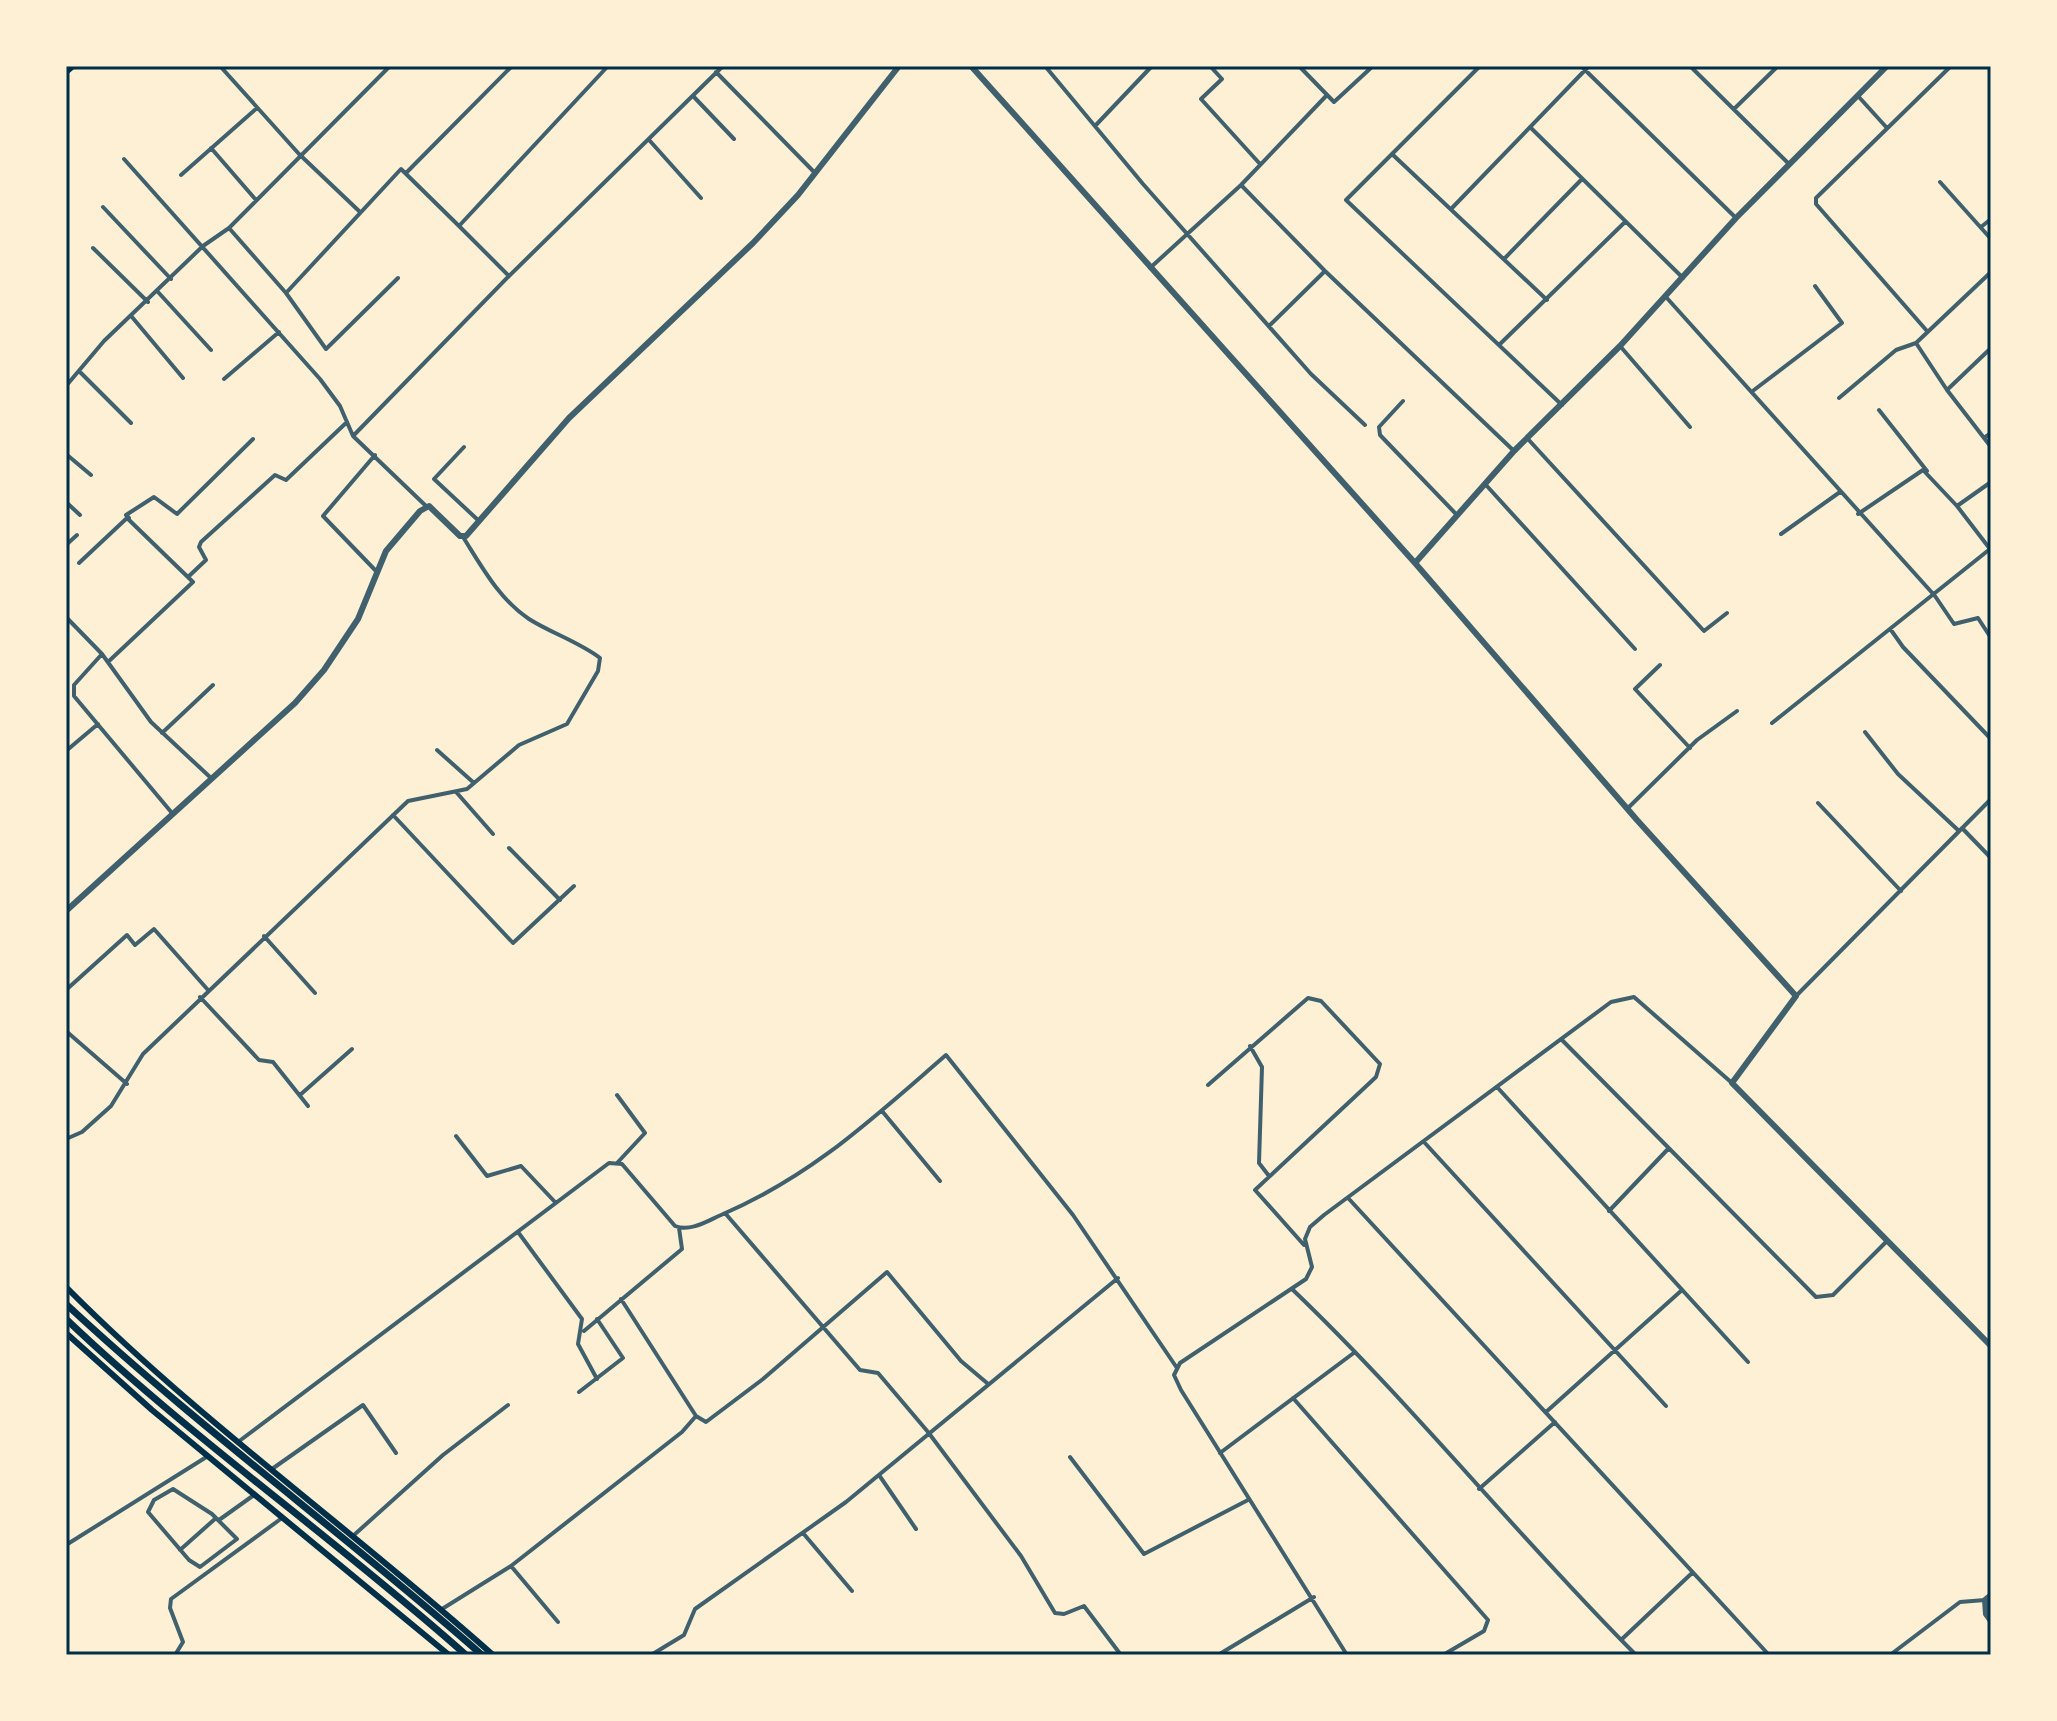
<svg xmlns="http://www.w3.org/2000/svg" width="2057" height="1721" font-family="'Fira Sans Condensed',sans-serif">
<rect width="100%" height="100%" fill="#fdf0d5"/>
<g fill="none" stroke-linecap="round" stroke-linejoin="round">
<path stroke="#3f606c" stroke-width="4" d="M 220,66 L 299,154 L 359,211
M 1045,66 L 1143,184 L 1311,374 L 1365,425
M 1210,66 L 1222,79 L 1201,99 L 1260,164
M 1299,66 L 1334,102 L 1373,66
M 1480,66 L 1346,200 L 1562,405
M 1581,66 L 1736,218
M 1690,66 L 1789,164
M 716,72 L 815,173
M 1858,96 L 1887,128
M 694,97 L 734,139
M 1734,109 L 1778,66
M 1095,126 L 1152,66
M 1530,127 L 1683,278
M 650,141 L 701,198
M 211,148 L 256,200
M 1392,154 L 1547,300
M 124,159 L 320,379 L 340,406 L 353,436 L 426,506
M 406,173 L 512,66
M 181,175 L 257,108
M 1940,182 L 1991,239
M 1241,185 L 1325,271 L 1514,451
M 103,207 L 171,279
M 1452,208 L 1589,66
M 1981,227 L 1991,219
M 229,228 L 286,293 L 326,349 L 398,278
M 93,248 L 148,302
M 1504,259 L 1582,179
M 1150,268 L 1241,185 L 1327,95
M 509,276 L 723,66
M 158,292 L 211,350
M 286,293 L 401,169 L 459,226 L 608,66
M 1666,297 L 1935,596 L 1954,624 L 1978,618 L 1991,638
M 132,317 L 183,378
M 1269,326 L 1325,271
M 1927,331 L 1816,204 L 1816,198 L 1951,66
M 1499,345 L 1625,222
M 1620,346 L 1690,427
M 1991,348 L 1947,390 L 1991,447
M 79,371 L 131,423
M 224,379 L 279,332
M 66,386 L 104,341 L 203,246 L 229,228 L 390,66
M 1754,390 L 1842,323 L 1815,286
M 1947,390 L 1916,343 L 1991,272
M 1839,398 L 1896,350 L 1916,343
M 1403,401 L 1379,427 L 1380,435 L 1456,514
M 1879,410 L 1927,471
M 354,435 L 509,276 L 459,226
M 1527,438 L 1704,631 L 1727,613
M 1984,438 L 1991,433
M 464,447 L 434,479 L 479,521
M 66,454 L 91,475
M 375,455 L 323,516 L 376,571
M 1486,485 L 1635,649
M 66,502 L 80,515
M 1858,514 L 1923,470 L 1957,506
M 129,518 L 126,515 L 154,497 L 177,514 L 253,439
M 1781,534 L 1840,492
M 66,545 L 77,535
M 79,563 L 127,518 L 193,582 L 108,662
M 188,577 L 206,560 L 199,547 L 201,542 L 275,475 L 286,480 L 347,422
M 66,617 L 102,654 L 151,722 L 211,778
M 1891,630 L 1903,647 L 1991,739
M 102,654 L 74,685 L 74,696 L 172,813
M 1660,665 L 1635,689 L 1690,748
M 1772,723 L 1990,549 L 1957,506 L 1991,482
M 1865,732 L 1898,774 L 1959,831
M 162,733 L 213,685
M 437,750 L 474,783
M 66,751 L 98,724
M 457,793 L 493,834
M 1818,803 L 1901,891
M 1627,809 L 1697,740 L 1737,711
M 393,815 L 513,943 L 574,886
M 1962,828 L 1991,858
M 509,848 L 560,900
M 264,936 L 315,993
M 66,990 L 127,935 L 135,945 L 154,929 L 208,990
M 1796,996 L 1991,799
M 200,997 L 259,1060 L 273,1062 L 308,1106
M 66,1031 L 127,1084
M 1561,1039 L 1816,1297 L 1833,1295 L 1886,1242
M 1250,1046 L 1262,1067 L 1259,1163 L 1269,1176
M 1208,1085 L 1308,998 L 1321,1001 L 1380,1064 L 1376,1077 L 1255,1190 L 1304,1245
M 1497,1087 L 1748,1362
M 300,1095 L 352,1049
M 617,1095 L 645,1133 L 618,1162
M 882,1111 L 940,1181
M 456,1136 L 487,1176 L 521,1166 L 555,1202
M 66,1139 L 82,1132 L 111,1106 L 143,1054 L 408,801 L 467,789 L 519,745 L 567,724 L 598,671 L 600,658 C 579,642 551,633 529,619 C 499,599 482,567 463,537
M 1424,1142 L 1666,1406
M 1349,1199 L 1769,1655
M 1609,1211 L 1668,1149
M 725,1213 L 860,1370 L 878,1373 L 928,1432 L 1021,1556 L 1055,1613 L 1064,1614 L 1084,1606 L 1121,1655
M 518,1232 L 582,1319 L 578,1344 L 597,1379
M 1293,1290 C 1414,1406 1518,1537 1636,1655
M 584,1331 L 682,1249 L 679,1228
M 579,1392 L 623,1358 L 597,1319
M 1293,1398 L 1488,1620 L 1484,1631 L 1443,1655
M 1546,1412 L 1682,1290
M 696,1416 L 706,1422 L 763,1379 L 887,1272 L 961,1361 L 987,1383
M 238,1442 L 609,1163 L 622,1164 L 675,1226 C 691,1232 707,1221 721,1215 C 812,1176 872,1119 946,1055 L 1073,1215 L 1177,1368
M 1220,1453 L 1355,1352
M 1070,1457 L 1144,1554 L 1248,1500
M 272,1469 L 363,1405 L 396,1453
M 879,1475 L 916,1529
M 173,1489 L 212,1514 L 237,1539 L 200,1567 L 189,1560 L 148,1512 L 154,1500 Z
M 1479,1489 L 1555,1422
M 219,1520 L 254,1495
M 803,1533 L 852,1591
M 354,1535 L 443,1455 L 508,1405
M 66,1545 L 208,1456
M 180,1550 L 216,1518
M 511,1566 L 558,1622
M 442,1609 L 511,1566 L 682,1432 L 696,1416 L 621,1299
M 1621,1640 L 1692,1573
M 175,1655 L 183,1642 L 170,1608 L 171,1599 L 282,1518
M 651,1655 L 684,1635 L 695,1609 L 846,1502 L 1118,1278
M 1218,1655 L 1314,1597
M 1347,1655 L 1181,1390 L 1174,1375 L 1180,1363 L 1306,1279 L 1312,1267 L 1305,1239 L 1310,1227 L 1324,1215 L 1611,1002 L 1634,997 L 1732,1083
M 1890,1655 L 1960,1602 L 1985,1600"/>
<path stroke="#3f606c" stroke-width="6" d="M 971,66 L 1415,563 L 1637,820 L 1796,996 L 1732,1083 L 1991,1346
M 1415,563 L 1514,451 L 1620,346 L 1736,218 L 1887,66
M 66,911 L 295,703 L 324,670 L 358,619 L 386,551 L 420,511 L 429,506 L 460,536 L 466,536 L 569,418 L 753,243 L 798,195 L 899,66
M 1991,1595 L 1985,1600 L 1986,1614 L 1991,1621"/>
<path stroke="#003049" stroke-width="6" d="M 66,72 L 73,66
M 66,1287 C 199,1421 353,1530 493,1655
M 66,1333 L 152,1410 L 449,1655"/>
<path stroke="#003049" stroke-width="7" d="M 66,1304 C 199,1428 346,1535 482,1655
M 66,1319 C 192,1439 336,1539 466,1655"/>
</g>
<rect width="2057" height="1721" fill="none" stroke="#fdf0d5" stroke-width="136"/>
<rect x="68" y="68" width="1921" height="1585" fill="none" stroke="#003049" stroke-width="3"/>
</svg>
